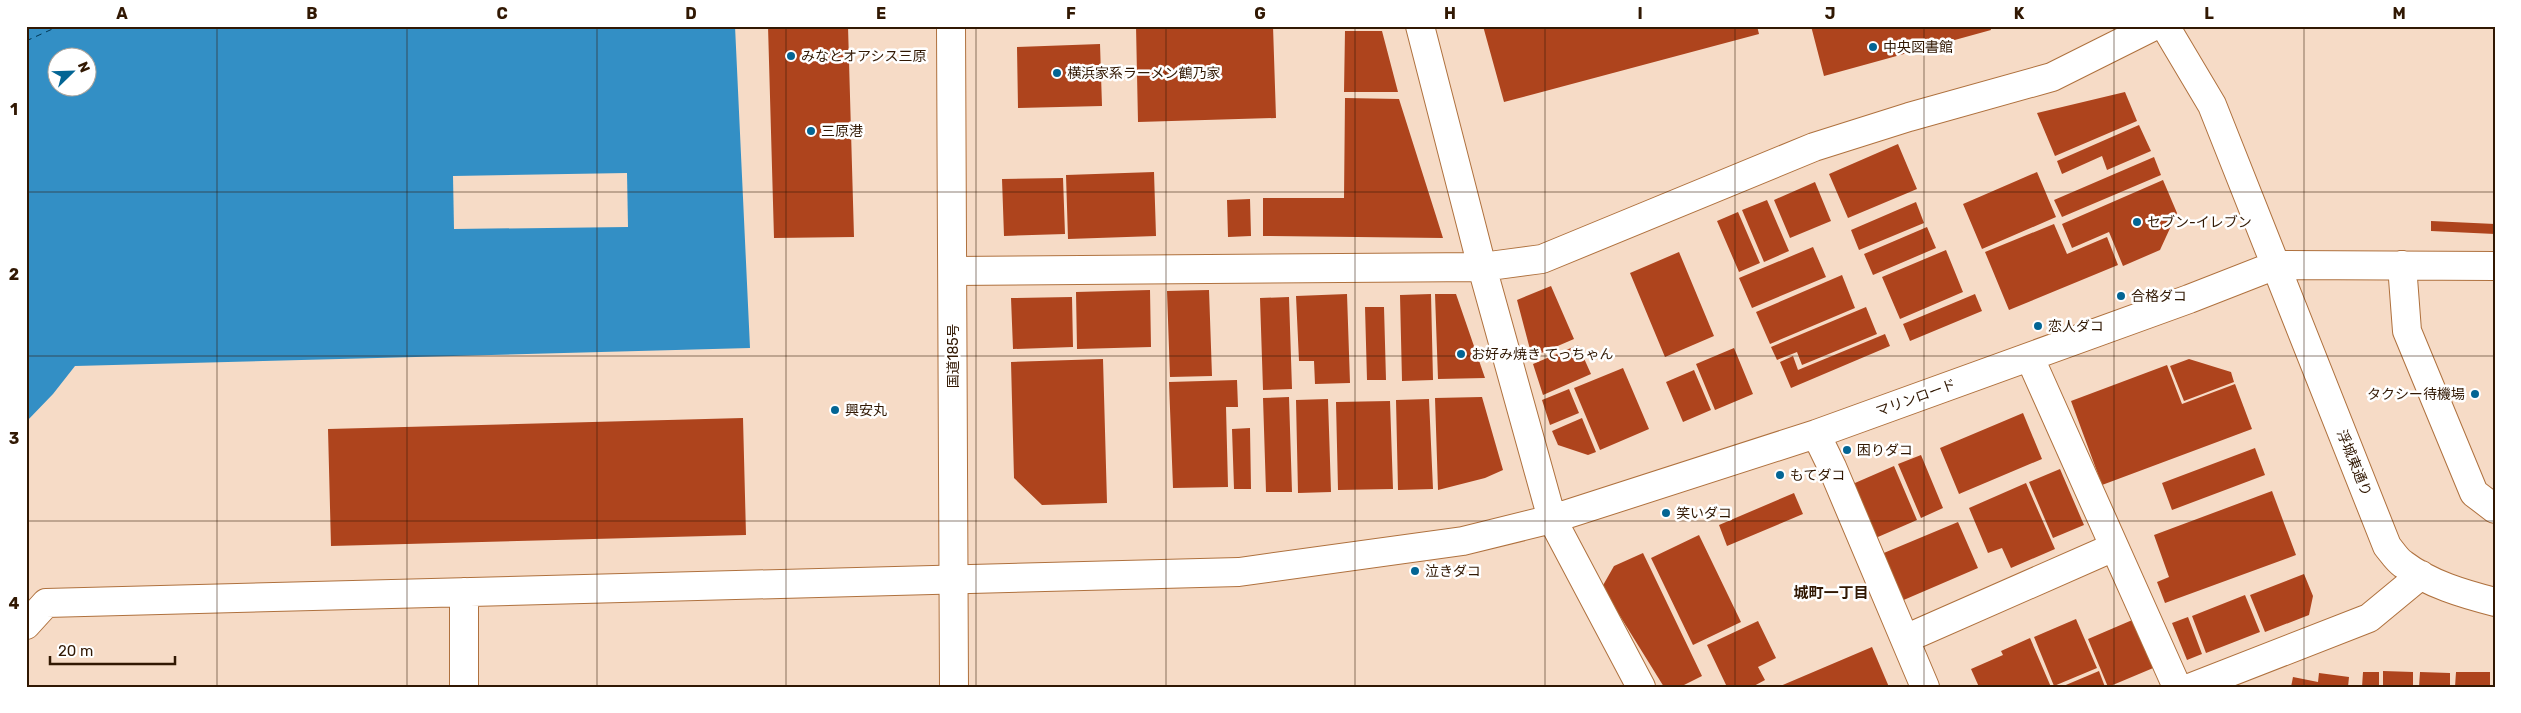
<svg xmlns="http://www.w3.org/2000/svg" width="2521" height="713" font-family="Rubik,'Noto Sans JP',sans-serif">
<rect width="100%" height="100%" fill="#f6dbc6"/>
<path fill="#338fc5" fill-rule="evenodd" d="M 26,26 L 735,26 L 750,348 L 75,366 L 53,394 L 26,422 ZM 58,58 L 88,58 L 88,88 L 58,88 Z"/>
<path fill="#f6dbc6" d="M 627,173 L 628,227 L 454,229 L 453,176 Z"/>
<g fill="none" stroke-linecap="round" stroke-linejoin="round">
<path stroke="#013652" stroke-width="1" stroke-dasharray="6 5" stroke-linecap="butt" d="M 26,41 L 59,26"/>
</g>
<path fill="#ae441d" d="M 768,26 L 848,26 L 854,237 L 774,238 Z
M 1136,26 L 1273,26 L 1276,118 L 1138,122 Z
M 1483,26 L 1757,26 L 1759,34 L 1504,102 Z
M 1811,26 L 1990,26 L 1991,30 L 1824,76 Z
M 1345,31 L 1382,31 L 1398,92 L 1344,92 Z
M 1100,44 L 1102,106 L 1018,108 L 1017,47 Z
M 2125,92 L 2137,121 L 2055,156 L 2037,113 Z
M 1345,98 L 1399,99 L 1443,238 L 1263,236 L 1263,198 L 1344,198 Z
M 2139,125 L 2151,151 L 2107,170 L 2102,156 L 2062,174 L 2057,161 Z
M 1898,144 L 1917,189 L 1848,218 L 1829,174 Z
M 2154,157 L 2161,175 L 2062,217 L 2054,200 Z
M 1154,172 L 1156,236 L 1068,239 L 1066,175 Z
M 2037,172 L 2056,217 L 1982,249 L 1963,204 Z
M 1063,178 L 1065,234 L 1004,236 L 1002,179 Z
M 2163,180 L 2177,213 L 2160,250 L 2123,266 L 2109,232 L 2072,248 L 2062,224 Z
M 1815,182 L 1831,221 L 1790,238 L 1774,200 Z
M 1250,199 L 1251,236 L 1228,237 L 1227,200 Z
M 1767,200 L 1789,251 L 1764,262 L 1742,210 Z
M 1916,202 L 1924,223 L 1859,250 L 1851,230 Z
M 1738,212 L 1760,263 L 1739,272 L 1717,221 Z
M 2431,221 L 2495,224 L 2495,234 L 2431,231 Z
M 2054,224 L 2067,254 L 2107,237 L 2118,265 L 2009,310 L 1985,252 Z
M 1927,227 L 1936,248 L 1873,275 L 1864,254 Z
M 1813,247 L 1826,277 L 1752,308 L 1739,278 Z
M 1946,250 L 1963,292 L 1900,319 L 1882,277 Z
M 1679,252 L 1714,336 L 1665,357 L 1630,273 Z
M 1842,275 L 1855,308 L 1770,344 L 1756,312 Z
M 1551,286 L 1574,339 L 1532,357 L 1517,300 Z
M 1150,290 L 1151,347 L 1077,349 L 1076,292 Z
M 1209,290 L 1212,376 L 1170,377 L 1167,291 Z
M 1347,294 L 1350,383 L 1315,384 L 1314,361 L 1299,361 L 1296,296 Z
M 1431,294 L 1433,380 L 1402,381 L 1400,295 Z
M 1435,294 L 1456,294 L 1485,378 L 1438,379 Z
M 1975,294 L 1982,311 L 1910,341 L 1903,324 Z
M 1072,297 L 1073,347 L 1013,349 L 1011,298 Z
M 1289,297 L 1292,389 L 1263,390 L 1260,298 Z
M 1365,307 L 1384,307 L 1386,380 L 1367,380 Z
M 1866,307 L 1877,334 L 1802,365 L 1797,352 L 1777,360 L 1771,347 Z
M 1885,334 L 1890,346 L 1791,388 L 1780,362 L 1793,356 L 1798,370 Z
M 1578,345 L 1591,374 L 1543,395 L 1533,364 Z
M 1734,348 L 1753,394 L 1715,410 L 1696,364 Z
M 1103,359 L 1107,503 L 1042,505 L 1014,478 L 1011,362 Z
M 2189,359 L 2231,372 L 2234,382 L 2184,401 L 2170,366 Z
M 2167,365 L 2182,404 L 2235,384 L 2252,429 L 2102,485 L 2071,401 Z
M 1623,368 L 1649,429 L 1600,450 L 1574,388 Z
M 1694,370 L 1711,410 L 1683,422 L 1666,382 Z
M 1237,380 L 1238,407 L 1226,407 L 1228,487 L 1173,488 L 1169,382 Z
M 1569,389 L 1579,413 L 1550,425 L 1542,400 Z
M 1289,397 L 1292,492 L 1266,492 L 1263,398 Z
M 1482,397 L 1503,470 L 1485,478 L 1438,490 L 1435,398 Z
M 1328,399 L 1331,492 L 1298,493 L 1296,400 Z
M 1429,399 L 1433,489 L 1398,490 L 1396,400 Z
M 1390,401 L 1393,489 L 1338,490 L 1336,402 Z
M 2023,413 L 2042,459 L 1959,494 L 1940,448 Z
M 743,418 L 746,535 L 331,546 L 328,429 Z
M 1582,418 L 1596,452 L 1588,455 L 1558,445 L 1552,431 Z
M 1250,428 L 1251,489 L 1234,489 L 1232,429 Z
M 2255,448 L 2265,475 L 2172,510 L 2162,483 Z
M 1921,455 L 1943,508 L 1921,518 L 1898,464 Z
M 1894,466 L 1917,520 L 1871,540 L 1848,486 Z
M 2060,469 L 2084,525 L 2053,538 L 2029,482 Z
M 2026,483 L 2055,549 L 2011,568 L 2002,548 L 1988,553 L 1969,508 Z
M 2272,491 L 2296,555 L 2165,603 L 2157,582 L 2169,577 L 2154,535 Z
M 1794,493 L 1803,514 L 1727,546 L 1719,525 Z
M 1958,522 L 1978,568 L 1899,602 L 1879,555 Z
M 1699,535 L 1741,622 L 1693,645 L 1651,558 Z
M 1643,553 L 1702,676 L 1680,687 L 1664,687 L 1602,587 L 1614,566 Z
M 2304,574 L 2313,596 L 2309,615 L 2265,632 L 2250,595 Z
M 2245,595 L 2260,632 L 2206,653 L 2192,616 Z
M 2188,617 L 2202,654 L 2187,660 L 2172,623 Z
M 2137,618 L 2158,666 L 2108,687 L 2088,639 Z
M 2076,619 L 2097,668 L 2054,686 L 2034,637 Z
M 1758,621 L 1776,658 L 1758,667 L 1765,680 L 1752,687 L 1727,687 L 1707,645 Z
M 2030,638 L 2051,687 L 1979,687 L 1971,669 L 2003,655 L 2001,651 Z
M 1872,647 L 1889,687 L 1778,687 Z
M 2099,671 L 2105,687 L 2061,687 Z
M 2383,671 L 2413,672 L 2413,687 L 2383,687 Z
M 2363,672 L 2379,672 L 2379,687 L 2362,687 Z
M 2420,672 L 2450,673 L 2450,687 L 2419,687 Z
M 2456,672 L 2490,672 L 2490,687 L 2455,687 Z
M 2319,673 L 2349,677 L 2348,687 L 2291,687 L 2293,677 L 2318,682 Z"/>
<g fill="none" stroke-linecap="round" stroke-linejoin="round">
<defs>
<path id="minor" d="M 1420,26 L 1482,267 L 1552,519 L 1641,687
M 2165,26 L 2212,105 L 2387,546 C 2392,552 2397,560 2403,564 C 2429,584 2464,594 2495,602
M 2402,265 L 2407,331 L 2474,493 L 2495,509
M 953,271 L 1482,267 L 1542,259 L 1814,147 L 1909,117 L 2052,77 L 2154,26
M 2030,358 L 2177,687
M 1816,434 L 1832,467 L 1925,687
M 464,592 L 464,687
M 26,625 L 46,603 L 1239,572 L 1463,541 L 1552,519 L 1816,434 L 2189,299 L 2276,265 L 2495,266
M 1905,639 L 2114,547
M 2192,687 L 2369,618 L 2421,575"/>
<path id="highway" d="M 951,26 L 954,687"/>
</defs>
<use href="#minor" stroke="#af713e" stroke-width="30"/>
<use href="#highway" stroke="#af713e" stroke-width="30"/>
<use href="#minor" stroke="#fff" stroke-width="28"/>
<use href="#highway" stroke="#fff" stroke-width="28"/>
</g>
<path fill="none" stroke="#311803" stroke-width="1" stroke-opacity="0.55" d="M 217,26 L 217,687M 407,26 L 407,687M 597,26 L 597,687M 786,26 L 786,687M 976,26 L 976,687M 1166,26 L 1166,687M 1355,26 L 1355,687M 1545,26 L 1545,687M 1735,26 L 1735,687M 1924,26 L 1924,687M 2114,26 L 2114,687M 2304,26 L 2304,687M 26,192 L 2495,192M 26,356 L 2495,356M 26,521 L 2495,521"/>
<g fill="#036594" stroke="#fff" stroke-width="2">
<circle cx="1873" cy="47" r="5"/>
<circle cx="791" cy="56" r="5"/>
<circle cx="1057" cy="73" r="5"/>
<circle cx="811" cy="131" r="5"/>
<circle cx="2137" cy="222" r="5"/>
<circle cx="2121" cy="296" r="5"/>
<circle cx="2038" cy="326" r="5"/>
<circle cx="1461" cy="354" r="5"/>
<circle cx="2475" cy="394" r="5"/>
<circle cx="835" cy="410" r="5"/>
<circle cx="1847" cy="450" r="5"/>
<circle cx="1780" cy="475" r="5"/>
<circle cx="1666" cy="513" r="5"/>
<circle cx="1415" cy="571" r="5"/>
</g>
<g text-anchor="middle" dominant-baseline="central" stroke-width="5" stroke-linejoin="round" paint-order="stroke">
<g font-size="14" fill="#311803" stroke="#fff" text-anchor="start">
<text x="1883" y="47">中央図書館</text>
<text x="801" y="56">みなとオアシス三原</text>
<text x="1067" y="73">横浜家系ラーメン鶴乃家</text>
<text x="821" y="131">三原港</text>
<text x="2147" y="222">セブン-イレブン</text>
<text x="2131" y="296">合格ダコ</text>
<text x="2048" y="326">恋人ダコ</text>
<text x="1471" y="354">お好み焼き てっちゃん</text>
<text x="2465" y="394" text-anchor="end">タクシー待機場</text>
<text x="845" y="410">興安丸</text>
<text x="1857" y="450">困りダコ</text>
<text x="1790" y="475">もてダコ</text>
<text x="1676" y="513">笑いダコ</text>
<text x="1425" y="571">泣きダコ</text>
</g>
<g font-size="14" fill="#311803" stroke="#fff">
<text transform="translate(953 356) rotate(-90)">国道185号</text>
<text transform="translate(1916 398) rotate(-20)">マリンロード</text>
<text transform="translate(2354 463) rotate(68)">浮城東通り</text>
</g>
<g font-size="15" font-weight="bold" fill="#311803" stroke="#fff">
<text x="1831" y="593">城町一丁目</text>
</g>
</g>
<rect width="2521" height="713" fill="none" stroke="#ffffff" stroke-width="55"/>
<g transform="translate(72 72) rotate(67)"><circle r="24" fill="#ffffff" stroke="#ada39a"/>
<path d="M0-4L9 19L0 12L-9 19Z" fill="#036594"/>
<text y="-8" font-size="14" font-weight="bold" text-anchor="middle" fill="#311803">N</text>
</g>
<path d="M50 656v8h125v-8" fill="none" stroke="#311803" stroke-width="2.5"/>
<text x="58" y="656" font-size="15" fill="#311803" stroke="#ffffff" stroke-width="4" paint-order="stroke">20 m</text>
<rect x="28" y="28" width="2466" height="658" fill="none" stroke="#311803" stroke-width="2"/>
<g font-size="16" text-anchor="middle" font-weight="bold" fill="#311803">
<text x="122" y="19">A</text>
<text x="312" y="19">B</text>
<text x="502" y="19">C</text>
<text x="691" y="19">D</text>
<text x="881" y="19">E</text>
<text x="1071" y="19">F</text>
<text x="1260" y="19">G</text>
<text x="1450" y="19">H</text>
<text x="1640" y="19">I</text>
<text x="1830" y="19">J</text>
<text x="2019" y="19">K</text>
<text x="2209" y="19">L</text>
<text x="2399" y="19">M</text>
<text x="14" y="115">1</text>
<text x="14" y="280">2</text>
<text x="14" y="444">3</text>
<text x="14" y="609">4</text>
</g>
</svg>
